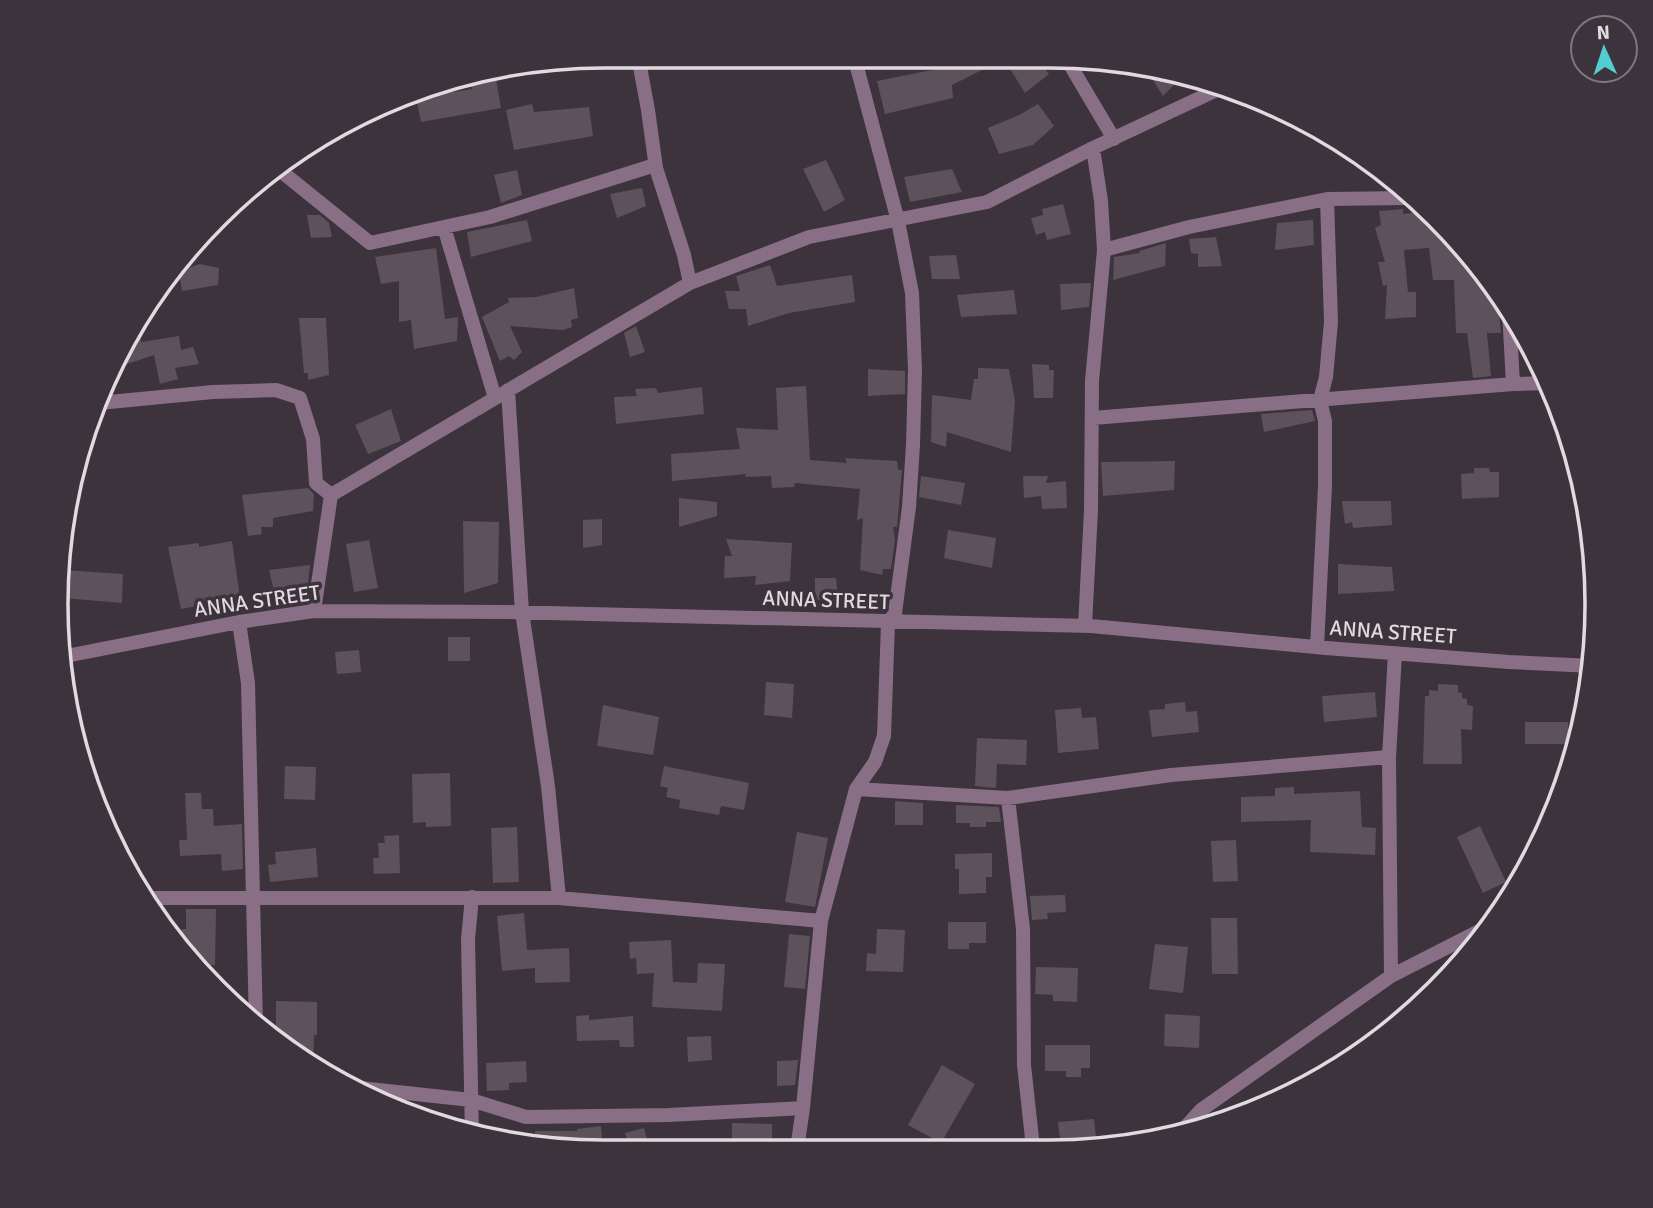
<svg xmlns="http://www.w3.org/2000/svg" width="1653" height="1208" font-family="Signika,sans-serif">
<rect width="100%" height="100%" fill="#3d333c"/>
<path fill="#5d525b" d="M 953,56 L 1034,56 L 1049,74 L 1025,93 L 1004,59 L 952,85 L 953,98 L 885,114 L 877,81 L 957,65 Z
M 1146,69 L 1164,71 L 1185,74 L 1163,96 Z
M 496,79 L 501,108 L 421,122 L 416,98 L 472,89 L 471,84 Z
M 532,104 L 534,112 L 589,107 L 593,136 L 514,150 L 506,110 Z
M 1038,104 L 1054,126 L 1033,145 L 999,154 L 988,128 L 1019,115 Z
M 826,160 L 845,200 L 824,212 L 803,169 Z
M 952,169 L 962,192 L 910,202 L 904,177 Z
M 517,170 L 522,195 L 501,203 L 494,175 Z
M 642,188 L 646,206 L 617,218 L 610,194 Z
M 1063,204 L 1071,234 L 1047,240 L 1045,232 L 1036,235 L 1031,218 L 1043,215 L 1042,209 Z
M 1403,209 L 1403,214 L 1421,212 L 1446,235 L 1448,248 L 1459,247 L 1484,270 L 1503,301 L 1499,312 L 1501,333 L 1487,333 L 1491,376 L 1473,378 L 1467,333 L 1456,333 L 1454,280 L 1433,280 L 1429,248 L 1404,250 L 1408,292 L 1416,292 L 1416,317 L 1385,319 L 1387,285 L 1383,286 L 1378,262 L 1385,262 L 1375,228 L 1381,225 L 1379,211 Z
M 307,215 L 320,215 L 329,223 L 332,237 L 311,238 Z
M 527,220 L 532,241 L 471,257 L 467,232 Z
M 1313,220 L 1314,245 L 1275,250 L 1277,223 Z
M 1216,237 L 1222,266 L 1198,267 L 1198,254 L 1191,253 L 1189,239 Z
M 1166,243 L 1165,266 L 1113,280 L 1114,257 L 1140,253 L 1139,251 Z
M 436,248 L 445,319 L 458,317 L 457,341 L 414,349 L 411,320 L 399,322 L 399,281 L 381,284 L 375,257 Z
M 956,255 L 960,279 L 932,279 L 929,256 Z
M 200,264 L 219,268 L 218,285 L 182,291 L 179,271 Z
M 770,265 L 777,286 L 852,275 L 855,302 L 789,313 L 748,326 L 746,309 L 729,309 L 725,291 L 740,291 L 736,276 Z
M 1091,283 L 1089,307 L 1061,310 L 1060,284 Z
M 574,288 L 578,318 L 571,320 L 572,327 L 563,330 L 510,326 L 522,352 L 514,360 L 509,356 L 500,361 L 482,317 L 509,302 L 508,298 L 536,297 Z
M 1014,290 L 1017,314 L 961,317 L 957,295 Z
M 299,318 L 326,318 L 329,375 L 308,380 L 308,373 L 304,373 Z
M 138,323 L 141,342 L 179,336 L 181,350 L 193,347 L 199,364 L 175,368 L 178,379 L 160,384 L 154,355 L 109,370 L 112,362 Z
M 636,326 L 645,352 L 630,357 L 624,333 Z
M 1032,364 L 1049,365 L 1049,370 L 1054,370 L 1053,398 L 1034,398 Z
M 978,368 L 1009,369 L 1015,401 L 1011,452 L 947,432 L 946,447 L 931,442 L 932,395 L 971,400 L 974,379 L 978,379 Z
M 868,369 L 905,371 L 905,394 L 868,396 Z
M 806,386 L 810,460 L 847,463 L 845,458 L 897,461 L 898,470 L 902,470 L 897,527 L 893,527 L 895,540 L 891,569 L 883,569 L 882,575 L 860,570 L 863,518 L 857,520 L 860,489 L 795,483 L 794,487 L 772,488 L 771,476 L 745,477 L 746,474 L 672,481 L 671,454 L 740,449 L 736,428 L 778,430 L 776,388 Z
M 702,387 L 704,414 L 616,424 L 614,397 L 637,396 L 635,389 L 656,388 L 658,393 Z
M 391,409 L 401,441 L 368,454 L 355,425 Z
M 1312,410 L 1315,421 L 1264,432 L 1261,414 Z
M 1175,461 L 1174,490 L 1103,496 L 1101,462 Z
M 1474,468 L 1489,468 L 1490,472 L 1499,472 L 1499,497 L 1462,499 L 1461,474 L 1474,473 Z
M 921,476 L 965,483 L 961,505 L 919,497 Z
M 1023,476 L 1048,476 L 1046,483 L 1066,481 L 1067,508 L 1042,509 L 1041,496 L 1024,498 Z
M 308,488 L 314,494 L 313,511 L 273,518 L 273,527 L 261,527 L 262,534 L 248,536 L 242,495 Z
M 679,498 L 717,502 L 717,516 L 679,527 Z
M 1342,501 L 1391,501 L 1392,525 L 1353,528 L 1352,522 L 1345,524 Z
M 602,519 L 602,545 L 583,548 L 583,520 Z
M 463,521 L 499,522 L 498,583 L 464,593 Z
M 948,530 L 996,538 L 992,568 L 944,558 Z
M 726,539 L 792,543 L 790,581 L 755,585 L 756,576 L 724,578 L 725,556 L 732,556 Z
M 369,540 L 378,588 L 354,592 L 346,544 Z
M 232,541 L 240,598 L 214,606 L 213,603 L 181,609 L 168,547 L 199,543 L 199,547 Z
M 1338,564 L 1392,567 L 1394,591 L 1338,594 Z
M 310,565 L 308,583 L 274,591 L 269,570 Z
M 64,570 L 123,574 L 122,603 L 63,598 Z
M 815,578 L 836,578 L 838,600 L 815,600 Z
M 448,637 L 470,637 L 470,661 L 448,661 Z
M 359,650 L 361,672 L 337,674 L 335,652 Z
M 766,682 L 794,684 L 792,718 L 764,715 Z
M 1438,684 L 1458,685 L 1458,692 L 1462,693 L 1462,698 L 1467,699 L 1467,705 L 1473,706 L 1472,730 L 1461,729 L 1462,764 L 1423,764 L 1425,696 L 1429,696 L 1429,690 L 1438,691 Z
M 1375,692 L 1377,717 L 1324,722 L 1322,696 Z
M 1185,702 L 1186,712 L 1197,711 L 1199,732 L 1152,737 L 1149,710 L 1165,709 L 1165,704 Z
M 603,705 L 659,717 L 653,755 L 597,746 Z
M 1081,708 L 1082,718 L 1096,717 L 1099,749 L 1058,753 L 1055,710 Z
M 1525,722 L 1568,722 L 1568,744 L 1525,744 Z
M 977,738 L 1027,740 L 1026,765 L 997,764 L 996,788 L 975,786 Z
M 285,766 L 316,767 L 315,800 L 284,799 Z
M 664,766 L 749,783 L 744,810 L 721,806 L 719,815 L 679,808 L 680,800 L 666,797 L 668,788 L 660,786 Z
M 450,773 L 451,826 L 426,827 L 426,822 L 413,823 L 412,774 Z
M 1294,787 L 1294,794 L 1360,791 L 1362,827 L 1376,828 L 1375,855 L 1310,852 L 1311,820 L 1241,822 L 1241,797 L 1275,796 L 1275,788 Z
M 185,793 L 201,793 L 202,809 L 213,809 L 214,826 L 242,824 L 243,869 L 222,871 L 221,854 L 180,856 L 179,840 L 187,840 Z
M 895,801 L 923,803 L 923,825 L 895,825 Z
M 956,805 L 999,807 L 1001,822 L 986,822 L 986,827 L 970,827 L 970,823 L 956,823 Z
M 1480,826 L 1506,882 L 1483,893 L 1457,837 Z
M 517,827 L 519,882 L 493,883 L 491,828 Z
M 797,832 L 828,838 L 815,907 L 785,902 Z
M 399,835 L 400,873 L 374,874 L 373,858 L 379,858 L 378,843 L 385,843 L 384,836 Z
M 1236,840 L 1238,881 L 1213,882 L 1211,841 Z
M 316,848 L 318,877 L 270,882 L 268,865 L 276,864 L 275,852 Z
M 992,853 L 992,877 L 986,877 L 986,893 L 959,894 L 959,869 L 955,869 L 955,854 Z
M 1065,895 L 1066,912 L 1047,913 L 1048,919 L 1032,920 L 1030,896 Z
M 186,909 L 216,909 L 215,965 L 195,965 L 181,950 L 182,929 L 186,929 Z
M 524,913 L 527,950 L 569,948 L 570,982 L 535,983 L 535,968 L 502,971 L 497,916 Z
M 1211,918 L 1237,918 L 1238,974 L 1212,974 Z
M 948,922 L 986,922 L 986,943 L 969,943 L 969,949 L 948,949 Z
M 877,929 L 905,930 L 903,972 L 866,971 L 867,953 L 876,954 Z
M 789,934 L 810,936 L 805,989 L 784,987 Z
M 671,940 L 673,982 L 697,983 L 698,963 L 725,964 L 722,1011 L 652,1007 L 654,973 L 637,974 L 636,958 L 630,959 L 629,942 Z
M 1155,944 L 1188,947 L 1183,993 L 1149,989 Z
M 1036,967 L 1078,968 L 1077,1002 L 1053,1001 L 1053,995 L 1035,994 Z
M 276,1001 L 317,1002 L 317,1035 L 314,1035 L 313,1066 L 276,1040 Z
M 1165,1014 L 1200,1016 L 1199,1048 L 1164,1046 Z
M 589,1015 L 589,1020 L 633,1016 L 634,1047 L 620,1047 L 619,1040 L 577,1041 L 576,1016 Z
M 711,1036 L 712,1060 L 688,1062 L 687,1037 Z
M 1045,1045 L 1090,1045 L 1090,1068 L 1081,1068 L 1081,1077 L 1066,1077 L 1066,1071 L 1045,1071 Z
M 798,1060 L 795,1085 L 777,1086 L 777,1061 Z
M 526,1061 L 527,1082 L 509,1083 L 509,1090 L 487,1091 L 486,1063 Z
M 942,1065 L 975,1084 L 941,1143 L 908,1125 Z
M 1094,1119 L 1097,1147 L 1061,1148 L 1058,1122 Z
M 732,1123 L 772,1124 L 772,1146 L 732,1146 Z
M 601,1126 L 603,1151 L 568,1151 L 535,1145 L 535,1131 L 577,1131 L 577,1129 Z
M 644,1128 L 650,1150 L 630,1150 L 625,1133 Z"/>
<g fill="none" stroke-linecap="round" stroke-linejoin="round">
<path stroke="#886f85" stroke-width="14" d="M 638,56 L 648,110 L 656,168 L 684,255 L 690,283
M 1066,58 L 1114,139
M 277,168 L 370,243 L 490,217 L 655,165
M 444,227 L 495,398
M 1104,250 L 1189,227 L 1327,199 L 1407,198
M 1509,311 L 1513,384
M 508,390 L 522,612 L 548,786 L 559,898
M 99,403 L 213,392 L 276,390 L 300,398 L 313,439 L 316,483 L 331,495
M 1093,418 L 1513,384 L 1549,383
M 314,611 L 331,495 L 690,283 L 809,237 L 987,202 L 1093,148 L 1221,88
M 239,622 L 248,683 L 256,1026
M 1085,626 L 1091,510 L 1092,381 L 1104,250 L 1101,201 L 1093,148
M 1317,647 L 1325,486 L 1325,421 L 1320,400 L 1326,377 L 1331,322 L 1327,199
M 61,657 L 239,622 L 314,611 L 507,612 L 1091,626 L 1326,648 L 1509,662 L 1593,666
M 856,789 L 1008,798 L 1171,775 L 1389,757
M 1008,798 L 1023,929 L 1024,1065 L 1033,1148
M 147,898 L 559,898 L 821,921
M 1391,976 L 1389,757 L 1395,654
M 351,1087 L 471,1100 L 526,1117 L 669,1115 L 803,1108
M 1182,1131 L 1201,1110 L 1391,976 L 1489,926
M 472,1135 L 468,939 L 472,897
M 797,1149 L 803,1108 L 821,921 L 856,789 L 875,762 L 884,736 L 888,623 L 895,613 L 909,507 L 913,445 L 915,370 L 912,293 L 898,221 L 854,56"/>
</g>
<g text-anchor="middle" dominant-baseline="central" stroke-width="7" stroke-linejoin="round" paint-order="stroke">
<g font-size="21" fill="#e1dbe0" stroke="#3d333c">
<text transform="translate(826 600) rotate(2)">ANNA STREET</text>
<text transform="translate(257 601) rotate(-8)">ANNA STREET</text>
<text transform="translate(1393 632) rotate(4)">ANNA STREET</text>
</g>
</g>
<path d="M0 0H1653V1208H0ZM604 68H1049A536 536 0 0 1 1585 604V604A536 536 0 0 1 1049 1140H604A536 536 0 0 1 68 604V604A536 536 0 0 1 604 68Z" fill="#3d333c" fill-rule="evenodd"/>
<path fill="none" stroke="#e1dbe0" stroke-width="3.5" d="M604 68H1049A536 536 0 0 1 1585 604V604A536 536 0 0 1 1049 1140H604A536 536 0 0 1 68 604V604A536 536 0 0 1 604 68Z"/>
<g transform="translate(1604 49) rotate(357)"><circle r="33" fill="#3d333c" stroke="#7f767e" stroke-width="2"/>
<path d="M0-5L12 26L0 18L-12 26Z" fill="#52cdd0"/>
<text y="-10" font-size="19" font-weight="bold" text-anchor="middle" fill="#e1dbe0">N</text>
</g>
</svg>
